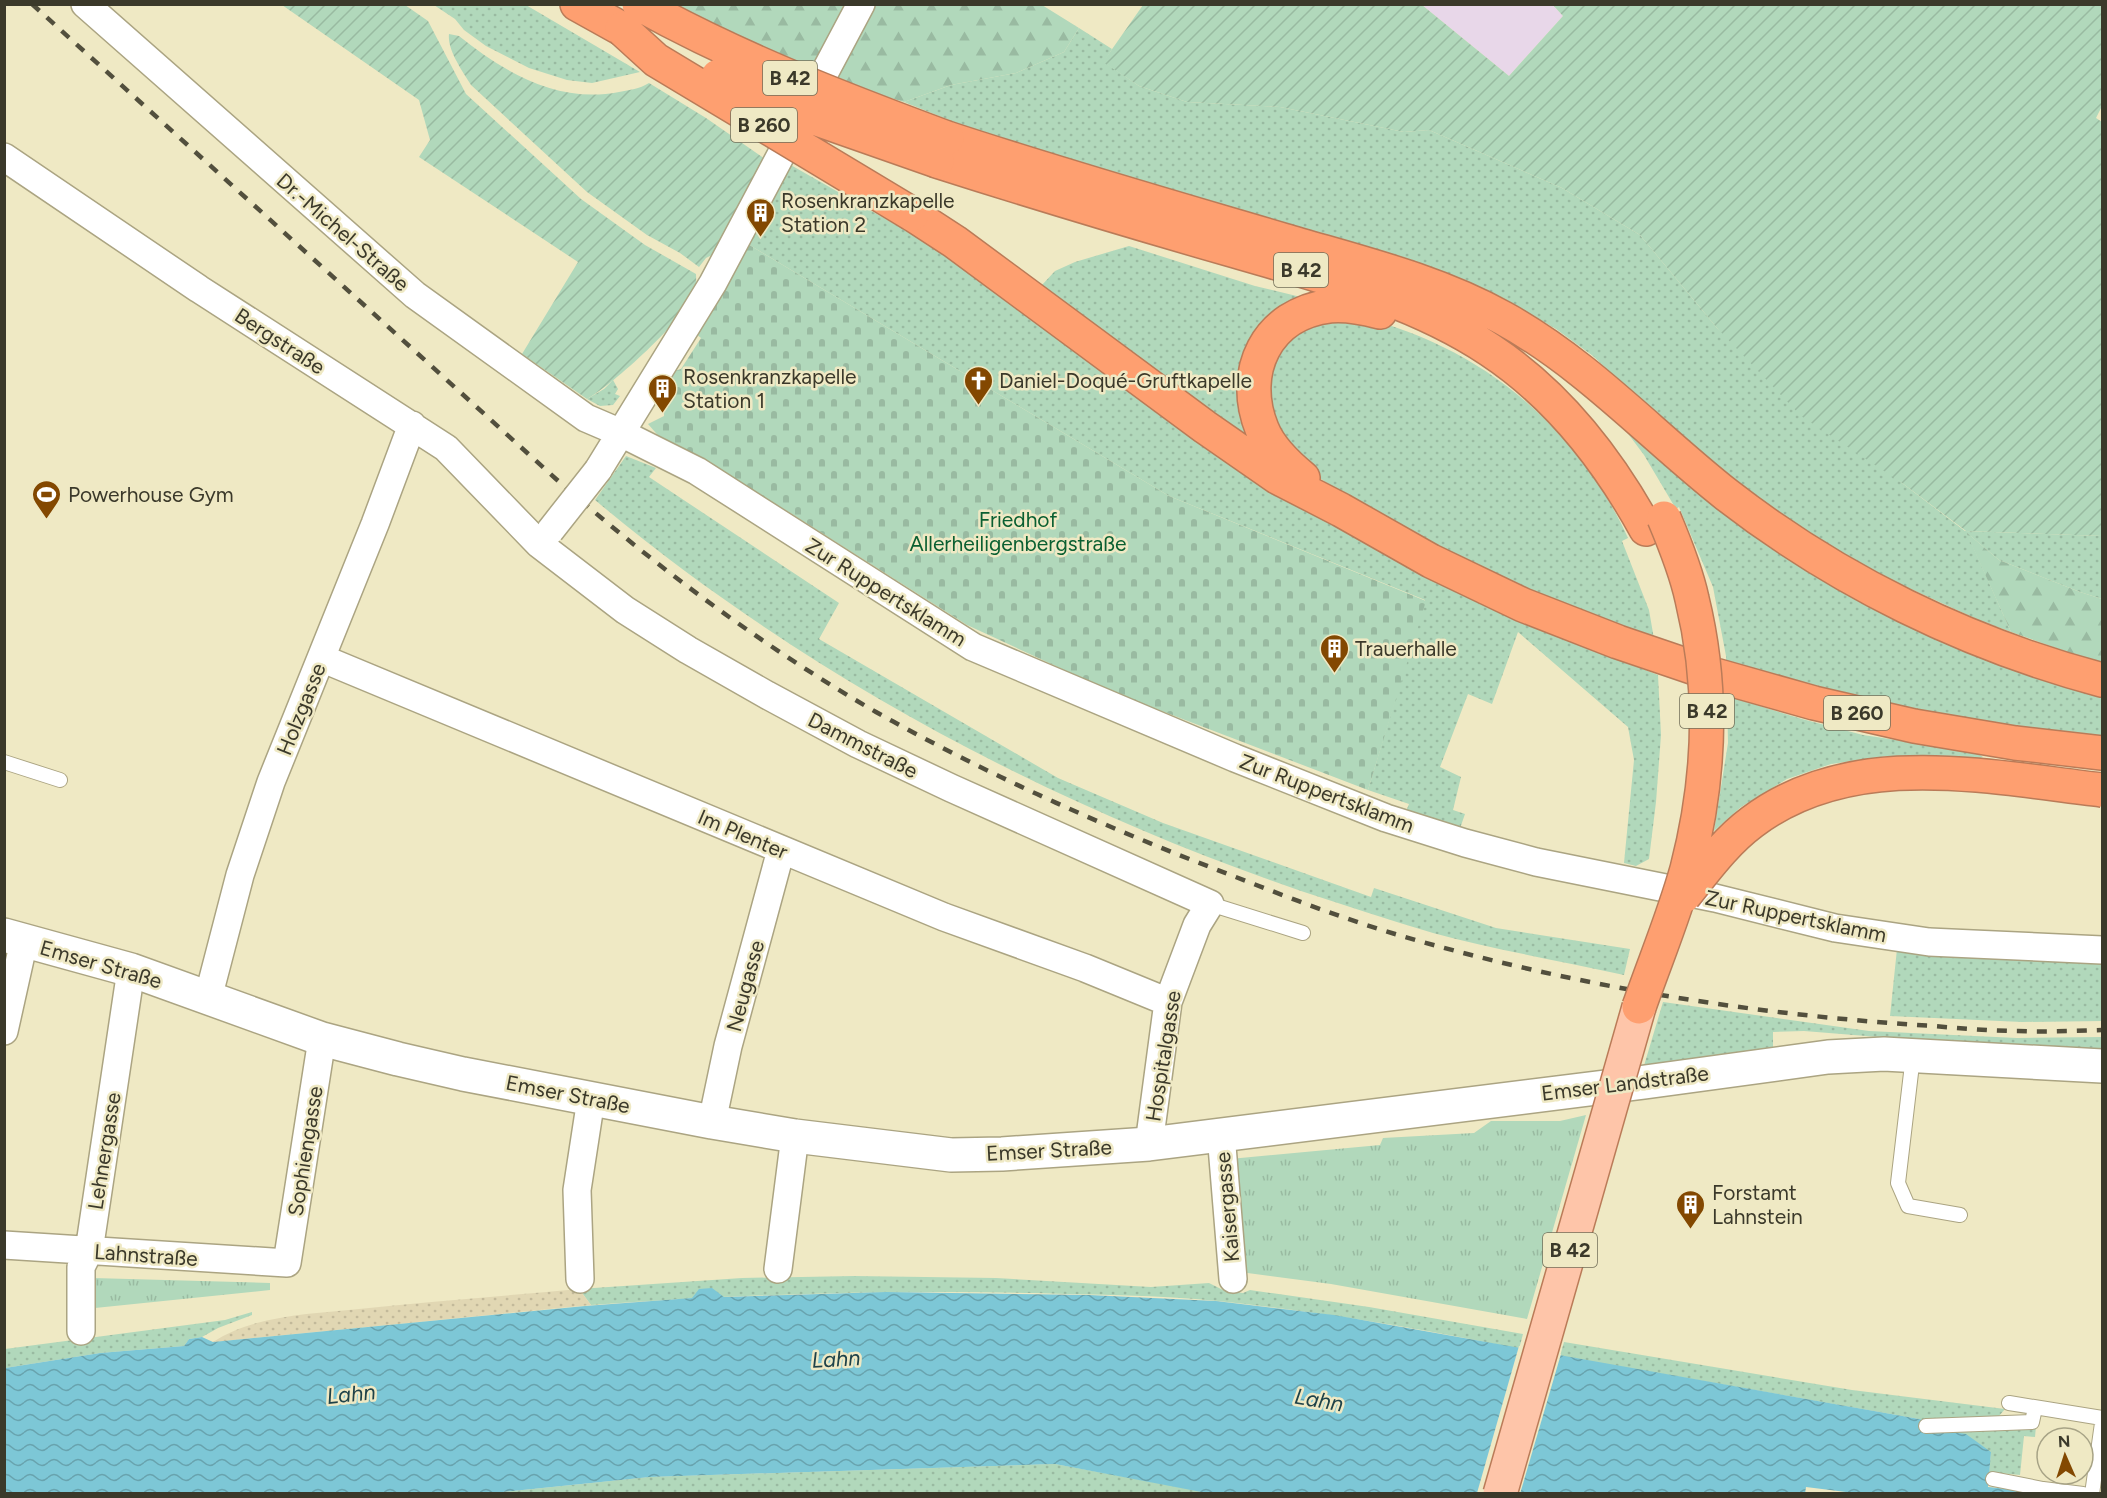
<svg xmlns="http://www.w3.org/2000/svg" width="2107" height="1498" font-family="Figtree,sans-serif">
<defs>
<pattern id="grass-dots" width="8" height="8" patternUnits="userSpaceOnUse" patternTransform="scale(1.5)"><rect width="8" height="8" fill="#b1d8bb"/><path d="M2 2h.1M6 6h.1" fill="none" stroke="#99baa1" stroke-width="1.8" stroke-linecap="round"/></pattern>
<pattern id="forest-firs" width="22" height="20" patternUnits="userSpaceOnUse" patternTransform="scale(1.5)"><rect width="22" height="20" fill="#b1d8bb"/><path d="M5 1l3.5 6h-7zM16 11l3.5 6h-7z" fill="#99baa1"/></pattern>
<pattern id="sand-dots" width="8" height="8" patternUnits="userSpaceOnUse" patternTransform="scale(1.5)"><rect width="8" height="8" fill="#e1d7b3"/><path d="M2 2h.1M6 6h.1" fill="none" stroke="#c2b99a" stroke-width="1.8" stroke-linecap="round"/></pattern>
<pattern id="cemetery-stones" width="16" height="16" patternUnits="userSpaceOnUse" patternTransform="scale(1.5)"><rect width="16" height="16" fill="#b1d8bb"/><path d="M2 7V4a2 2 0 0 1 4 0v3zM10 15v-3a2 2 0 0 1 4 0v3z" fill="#99baa1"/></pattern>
<pattern id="park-tufts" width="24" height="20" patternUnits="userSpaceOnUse" patternTransform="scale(1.5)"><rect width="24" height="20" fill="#b1d8bb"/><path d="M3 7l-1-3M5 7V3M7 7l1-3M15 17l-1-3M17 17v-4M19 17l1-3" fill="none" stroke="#99baa1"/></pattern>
<pattern id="garden-furrows" width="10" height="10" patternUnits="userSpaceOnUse" patternTransform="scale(1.5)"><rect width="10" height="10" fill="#b1d8bb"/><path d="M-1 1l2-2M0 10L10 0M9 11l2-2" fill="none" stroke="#99baa1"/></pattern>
<pattern id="water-waves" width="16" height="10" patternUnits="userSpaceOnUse" patternTransform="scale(1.5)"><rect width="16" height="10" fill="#7dc7d6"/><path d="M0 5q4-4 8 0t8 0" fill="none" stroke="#68a3ae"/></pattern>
</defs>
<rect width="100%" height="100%" fill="#efe9c4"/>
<path fill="#e8d7e9" d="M 1422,5 L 1553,5 L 1563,16 L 1509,76 Z"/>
<path fill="url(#grass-dots)" d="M 434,5 L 526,5 L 640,72 L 592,83 L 567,80 L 529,68 L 486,46 L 464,30 L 455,19 Z
M 1079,28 L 1112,49 L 1104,62 L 1139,86 L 1187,102 L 1280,107 L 1404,132 L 1429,130 L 1562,188 L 1640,235 L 1717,328 L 1902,483 L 1965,531 L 2102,536 L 2102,599 L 2080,592 L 1999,560 L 1967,533 L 2011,632 L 1981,621 L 1900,584 L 1856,562 L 1812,534 L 1764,502 L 1683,441 L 1593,356 L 1556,329 L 1513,304 L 1461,279 L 1408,259 L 1224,207 L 979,132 L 904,102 L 951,85 L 1016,73 L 1064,52 Z
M 789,164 L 903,229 L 908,222 L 1313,512 L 1429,578 L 1522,621 L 1658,675 L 1661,735 L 1656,802 L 1649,859 L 1636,866 L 1624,863 L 1634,760 L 1628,727 L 1518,632 L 1492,704 L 1468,694 L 1440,767 L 1461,777 L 1453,810 L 1465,814 L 1458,834 L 1404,816 L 1409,804 L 1368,790 L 1425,600 L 1169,496 L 746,243 Z
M 1129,246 L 1255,286 L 1309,299 L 1240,375 L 1238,397 L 1250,440 L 1042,285 L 1055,271 L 1075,262 Z
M 1370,319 C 1395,327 1420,335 1443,347 C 1524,386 1591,456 1628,538 L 1622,541 L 1649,610 L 1654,639 L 1555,603 L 1435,546 L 1338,491 L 1292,458 L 1261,385 L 1266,359 L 1300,325 Z
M 613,380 L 618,389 L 615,394 L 620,396 L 613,405 L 600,406 L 587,399 L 604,389 Z
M 1608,407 L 1708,491 L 2102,690 L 2102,738 L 1922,715 L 1726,665 L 1726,656 L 1713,587 L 1679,507 L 1676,509 L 1644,455 Z
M 626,456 L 656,468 L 649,477 L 839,603 L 819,639 L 1058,778 L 1163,823 L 1371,897 L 1374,888 L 1496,928 L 1630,949 L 1624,975 C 1561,961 1496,950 1433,933 C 1389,920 1345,905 1301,891 C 1045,803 803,674 595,500 Z
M 1727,696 L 1802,719 L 1863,735 L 1976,752 L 1983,757 L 1974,761 L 1947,758 L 1888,756 L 1831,764 L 1787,779 L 1741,807 L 1714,831 L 1728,743 Z
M 1897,949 L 2102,961 L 2102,1021 L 2022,1022 L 1890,1016 Z
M 1663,1002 L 1869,1031 L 2017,1038 L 2102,1037 L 2102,1055 L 1804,1031 L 1773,1032 L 1773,1054 L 1643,1069 Z
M 854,1276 L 996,1278 L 1151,1287 L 1209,1283 L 1225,1291 L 1243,1293 L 1250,1290 L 1369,1307 L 1523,1334 L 1519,1349 C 1419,1328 1319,1312 1218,1301 C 1158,1295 1096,1295 1035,1293 C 887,1290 739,1294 591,1305 L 579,1289 L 742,1278 Z
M 252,1312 L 252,1315 L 218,1328 L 202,1337 L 189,1339 L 184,1346 L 100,1353 L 5,1368 L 5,1349 L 225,1320 Z
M 1564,1342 L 1852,1390 L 2005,1409 L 1999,1416 L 1925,1420 L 1560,1356 Z
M 2036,1426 L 2035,1437 L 2024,1436 L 2020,1475 L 1989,1472 L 1991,1452 L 1938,1430 Z
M 1055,1464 L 1212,1493 L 484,1494 L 650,1477 Z"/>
<path fill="url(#forest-firs)" d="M 677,5 L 1042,5 L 1079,28 L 1064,52 L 1016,73 L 951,85 L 904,102 L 814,75 Z
M 1966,532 L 1999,560 L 2080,592 L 2102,599 L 2102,664 L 2011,632 Z"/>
<path fill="url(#sand-dots)" d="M 579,1289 L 591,1305 L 213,1342 C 255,1315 310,1314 359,1309 C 432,1301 506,1296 579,1289 Z"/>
<path fill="url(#cemetery-stones)" d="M 746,243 L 1169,496 L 1426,601 L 1368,790 L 1112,692 L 967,625 L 784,509 L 662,440 L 648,424 L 664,416 L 664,411 L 672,398 L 659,390 L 668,373 L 681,369 L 701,338 L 696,334 Z"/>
<path fill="url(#park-tufts)" d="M 1586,1115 L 1527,1319 L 1331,1284 L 1240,1272 L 1230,1159 L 1380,1145 L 1383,1138 L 1474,1133 L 1491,1121 L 1560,1121 Z
M 93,1278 L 270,1283 L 270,1290 L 95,1308 Z"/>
<path fill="url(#garden-furrows)" d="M 282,5 L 405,5 L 428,21 L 466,94 L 581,199 L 645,245 L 696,274 C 696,280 697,287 695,292 C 684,320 614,384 587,399 L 522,354 L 578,262 L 419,157 L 430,140 L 419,100 Z
M 2023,5 L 2102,5 L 2102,106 L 2096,118 L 2102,122 L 2102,536 L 1966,531 L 1902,483 L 1801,416 L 1717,328 L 1640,235 L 1562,188 L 1429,130 L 1404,132 L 1280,107 L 1187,102 L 1139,86 L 1103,62 L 1143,5 L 1422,5 L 1509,76 L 1563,16 L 1553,5 Z
M 449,34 L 459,36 C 505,73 558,104 619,92 C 630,90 639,89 649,83 L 706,118 L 765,159 L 718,252 L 706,258 L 699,267 L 680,253 L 647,235 L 587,192 L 471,85 C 463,72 447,50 449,34 Z"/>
<path fill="url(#water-waves)" d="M 712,1288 L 724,1297 L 886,1292 L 1089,1295 L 1216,1301 L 1334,1315 L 1925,1420 L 1938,1430 L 1966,1434 L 1991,1452 L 1988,1487 L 2049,1493 L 1862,1494 L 1806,1487 L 1805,1494 L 1212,1494 L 1055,1464 L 650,1477 L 484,1494 L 5,1494 L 5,1368 L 100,1353 L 184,1346 L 189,1339 L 202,1337 L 213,1342 L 585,1306 L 692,1298 L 699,1289 Z"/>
<path fill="#efe9c4" d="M 1519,1346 L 1561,1354 L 1520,1494 L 1477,1493 Z"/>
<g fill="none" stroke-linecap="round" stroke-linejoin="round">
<defs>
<path id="lane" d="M 4,762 L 60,780
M 1210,904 L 1303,933
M 1913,1056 L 1898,1183 L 1908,1206 L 1960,1215
M 2009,1403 L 2102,1418
M 1926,1426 L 2032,1422 L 2035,1408
M 1993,1479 L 2043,1489 L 2083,1494
M 2092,1494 L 2102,1423"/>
<path id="street" d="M 85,4 L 415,295 L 586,418 L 621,433 L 697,471 L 973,647 L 1235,758 L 1386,818 L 1465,843 L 1536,862 L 1715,898 L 1835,928 L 1929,942 L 2102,950
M 4,157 L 199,289 L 446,448 L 539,544 L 625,610 L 688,650 L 767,695 L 858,744 L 951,788 L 1210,904 L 1197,925 L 1168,1002 L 1149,1144
M 598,470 L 713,283 L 861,4
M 321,658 L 944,917 L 1085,968 L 1168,1002
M 208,998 L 240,875 L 271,782 L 375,524 L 412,425
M 4,1031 L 24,941
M 712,1122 L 728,1046 L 781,850
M 1221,1134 L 1233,1279
M 4,1245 L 287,1263 L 322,1039
M 778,1269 L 795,1136
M 580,1279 L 577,1190 L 591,1099
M 81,1331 L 81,1267 L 89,1251 L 131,970"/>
<path id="secondary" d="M 4,935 L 131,970 L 322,1039 L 398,1059 L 463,1074 L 712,1122 L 795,1136 L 951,1155 L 1002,1154 L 1149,1144 L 1645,1082 L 1828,1057 L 1884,1054 L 2102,1066"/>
<path id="highway" d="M 577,4 L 622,29
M 947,138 C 1059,175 1171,207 1283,240 C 1357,262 1435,280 1503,318 C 1587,364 1652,436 1727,495 C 1838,581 1967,644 2102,680
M 937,161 C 1034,192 1131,221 1228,249 C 1317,275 1412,298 1490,350 C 1558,395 1607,458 1646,529
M 912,214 L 955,242 L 1205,427 L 1277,477 L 1341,510 L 1431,561 L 1523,605 L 1618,642 L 1715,675 L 1814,703 L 1914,726 L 2015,743 L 2102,753
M 1303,478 C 1287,465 1270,449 1262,429 C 1239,372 1266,314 1330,306 C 1346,304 1364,308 1380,312"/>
</defs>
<use href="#lane" stroke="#aba482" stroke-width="16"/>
<use href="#street" stroke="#aba482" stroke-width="30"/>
<use href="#secondary" stroke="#aba482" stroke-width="36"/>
<use href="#highway" stroke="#ba7b58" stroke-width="36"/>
<use href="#lane" stroke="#fff" stroke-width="14"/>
<use href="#street" stroke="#fff" stroke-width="27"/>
<use href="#secondary" stroke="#fff" stroke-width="33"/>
<use href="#highway" stroke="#fe9f70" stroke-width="33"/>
<path stroke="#524f3d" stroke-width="4.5" stroke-dasharray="10 10" stroke-linecap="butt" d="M 32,4 L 556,479 C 655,566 762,646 876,712 C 979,770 1087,819 1197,862 C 1262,887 1328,914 1395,934 C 1564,984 1741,1013 1917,1025 C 1951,1027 1985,1031 2018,1031 C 2046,1032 2074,1031 2102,1030"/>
<defs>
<path id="street-bridge" d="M 550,531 L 598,470"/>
<path id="primary-bridge" d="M 1500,1494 L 1639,1007"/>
<path id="highway-bridge" d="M 639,4 C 738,59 842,99 947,138
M 622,29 L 656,60 L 912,214
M 718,76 L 817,119 L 937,161
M 1684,896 C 1705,870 1725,842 1752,822 C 1853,746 1987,777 2102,790
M 1639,1007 C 1655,961 1674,916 1687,869 C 1710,780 1714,689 1692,599 C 1686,571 1675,544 1664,518"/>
</defs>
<use href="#street-bridge" stroke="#aba482" stroke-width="30" stroke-linecap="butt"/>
<use href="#primary-bridge" stroke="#ba7b58" stroke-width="36" stroke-linecap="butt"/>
<use href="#highway-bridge" stroke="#ba7b58" stroke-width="36" stroke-linecap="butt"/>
<use href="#street-bridge" stroke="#fff" stroke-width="27"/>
<use href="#primary-bridge" stroke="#fec5a9" stroke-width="33"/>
<use href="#highway-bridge" stroke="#fe9f70" stroke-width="33"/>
</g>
<defs>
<symbol id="building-pin" viewBox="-11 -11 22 30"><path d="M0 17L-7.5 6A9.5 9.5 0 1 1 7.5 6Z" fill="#834801" stroke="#efe9c4"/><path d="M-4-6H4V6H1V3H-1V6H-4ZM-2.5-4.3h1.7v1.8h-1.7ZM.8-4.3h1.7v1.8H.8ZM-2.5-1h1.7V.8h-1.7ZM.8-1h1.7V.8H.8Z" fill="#fff"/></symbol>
<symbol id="church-pin" viewBox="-11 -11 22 30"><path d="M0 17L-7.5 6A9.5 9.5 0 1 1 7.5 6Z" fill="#834801" stroke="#efe9c4"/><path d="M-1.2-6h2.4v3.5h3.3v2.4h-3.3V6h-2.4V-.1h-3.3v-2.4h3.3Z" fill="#fff"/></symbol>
<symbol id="stadium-pin" viewBox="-11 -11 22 30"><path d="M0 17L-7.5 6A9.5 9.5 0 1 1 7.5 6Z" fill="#834801" stroke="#efe9c4"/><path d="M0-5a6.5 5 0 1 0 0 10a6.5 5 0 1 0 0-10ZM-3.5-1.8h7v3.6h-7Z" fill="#fff"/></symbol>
</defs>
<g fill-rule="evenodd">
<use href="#building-pin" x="744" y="196" width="33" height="45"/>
<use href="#church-pin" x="962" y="364" width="33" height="45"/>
<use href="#building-pin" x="646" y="372" width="33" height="45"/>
<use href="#stadium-pin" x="30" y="478" width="33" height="45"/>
<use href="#building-pin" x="1318" y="632" width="33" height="45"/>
<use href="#building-pin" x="1674" y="1188" width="33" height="45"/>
</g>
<g text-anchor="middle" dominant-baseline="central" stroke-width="5" stroke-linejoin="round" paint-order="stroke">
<g fill="#efe9c4" stroke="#716e58" stroke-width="1.5">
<rect x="763" y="61" width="54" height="34" rx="4.5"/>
<rect x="731" y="108" width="66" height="34" rx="4.5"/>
<rect x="1274" y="253" width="54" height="34" rx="4.5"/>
<rect x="1680" y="694" width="54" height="34" rx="4.5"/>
<rect x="1824" y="696" width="66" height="34" rx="4.5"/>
<rect x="1543" y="1233" width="54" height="34" rx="4.5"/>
</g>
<g font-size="20" font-weight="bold" fill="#3b392a">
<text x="790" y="78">B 42</text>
<text x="764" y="125">B 260</text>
<text x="1301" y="270">B 42</text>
<text x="1707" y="711">B 42</text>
<text x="1857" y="713">B 260</text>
<text x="1570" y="1250">B 42</text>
</g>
<g font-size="21" fill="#3b392a" stroke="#efe9c4" text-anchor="start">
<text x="781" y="200">Rosenkranzkapelle<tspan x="781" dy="24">Station 2</tspan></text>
<text x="683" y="376">Rosenkranzkapelle<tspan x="683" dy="24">Station 1</tspan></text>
<text x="999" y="380">Daniel-Doqué-Gruftkapelle</text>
<text x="68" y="494">Powerhouse Gym</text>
<text x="1355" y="648">Trauerhalle</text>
<text x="1712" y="1192">Forstamt<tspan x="1712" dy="24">Lahnstein</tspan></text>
</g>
<g font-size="21" fill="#3b392a" stroke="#efe9c4">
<text transform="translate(343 232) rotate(41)">Dr.-Michel-Straße</text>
<text transform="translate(280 341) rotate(33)">Bergstraße</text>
<text transform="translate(886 592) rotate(32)">Zur Ruppertsklamm</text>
<text transform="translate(301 709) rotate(-68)">Holzgasse</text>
<text transform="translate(863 745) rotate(27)">Dammstraße</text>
<text transform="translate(1327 793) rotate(21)">Zur Ruppertsklamm</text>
<text transform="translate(743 834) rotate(23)">Im Plenter</text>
<text transform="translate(1796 916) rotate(12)">Zur Ruppertsklamm</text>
<text transform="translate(101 964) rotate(16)">Emser Straße</text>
<text transform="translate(745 986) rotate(-75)">Neugasse</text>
<text transform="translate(1163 1056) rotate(-81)">Hospitalgasse</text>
<text transform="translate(1625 1083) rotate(-7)">Emser Landstraße</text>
<text transform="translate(568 1094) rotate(11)">Emser Straße</text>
<text transform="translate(1049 1150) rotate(-3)">Emser Straße</text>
<text transform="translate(104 1151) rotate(-81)">Lehnergasse</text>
<text transform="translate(305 1151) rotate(-81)">Sophiengasse</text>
<text transform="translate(1227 1207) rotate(-95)">Kaisergasse</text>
<text transform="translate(146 1255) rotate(4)">Lahnstraße</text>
</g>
<g font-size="21" fill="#0a5f31" stroke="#efe9c4">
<text x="1018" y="519">Friedhof<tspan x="1018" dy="24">Allerheiligenbergstraße</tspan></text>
</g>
<g font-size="22" font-style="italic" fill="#1e4249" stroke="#efe9c4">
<text transform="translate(836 1359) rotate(-3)">Lahn</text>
<text transform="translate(351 1394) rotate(-6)">Lahn</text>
<text transform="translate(1319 1400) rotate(10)">Lahn</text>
</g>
</g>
<rect width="2107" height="1498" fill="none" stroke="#3b392a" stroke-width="12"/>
<g transform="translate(2065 1456) rotate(357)"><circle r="28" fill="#efe9c4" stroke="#a7a386" stroke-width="1.5"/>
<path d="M0-4.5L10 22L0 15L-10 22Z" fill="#834801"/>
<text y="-9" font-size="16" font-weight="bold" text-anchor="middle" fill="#3b392a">N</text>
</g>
</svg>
